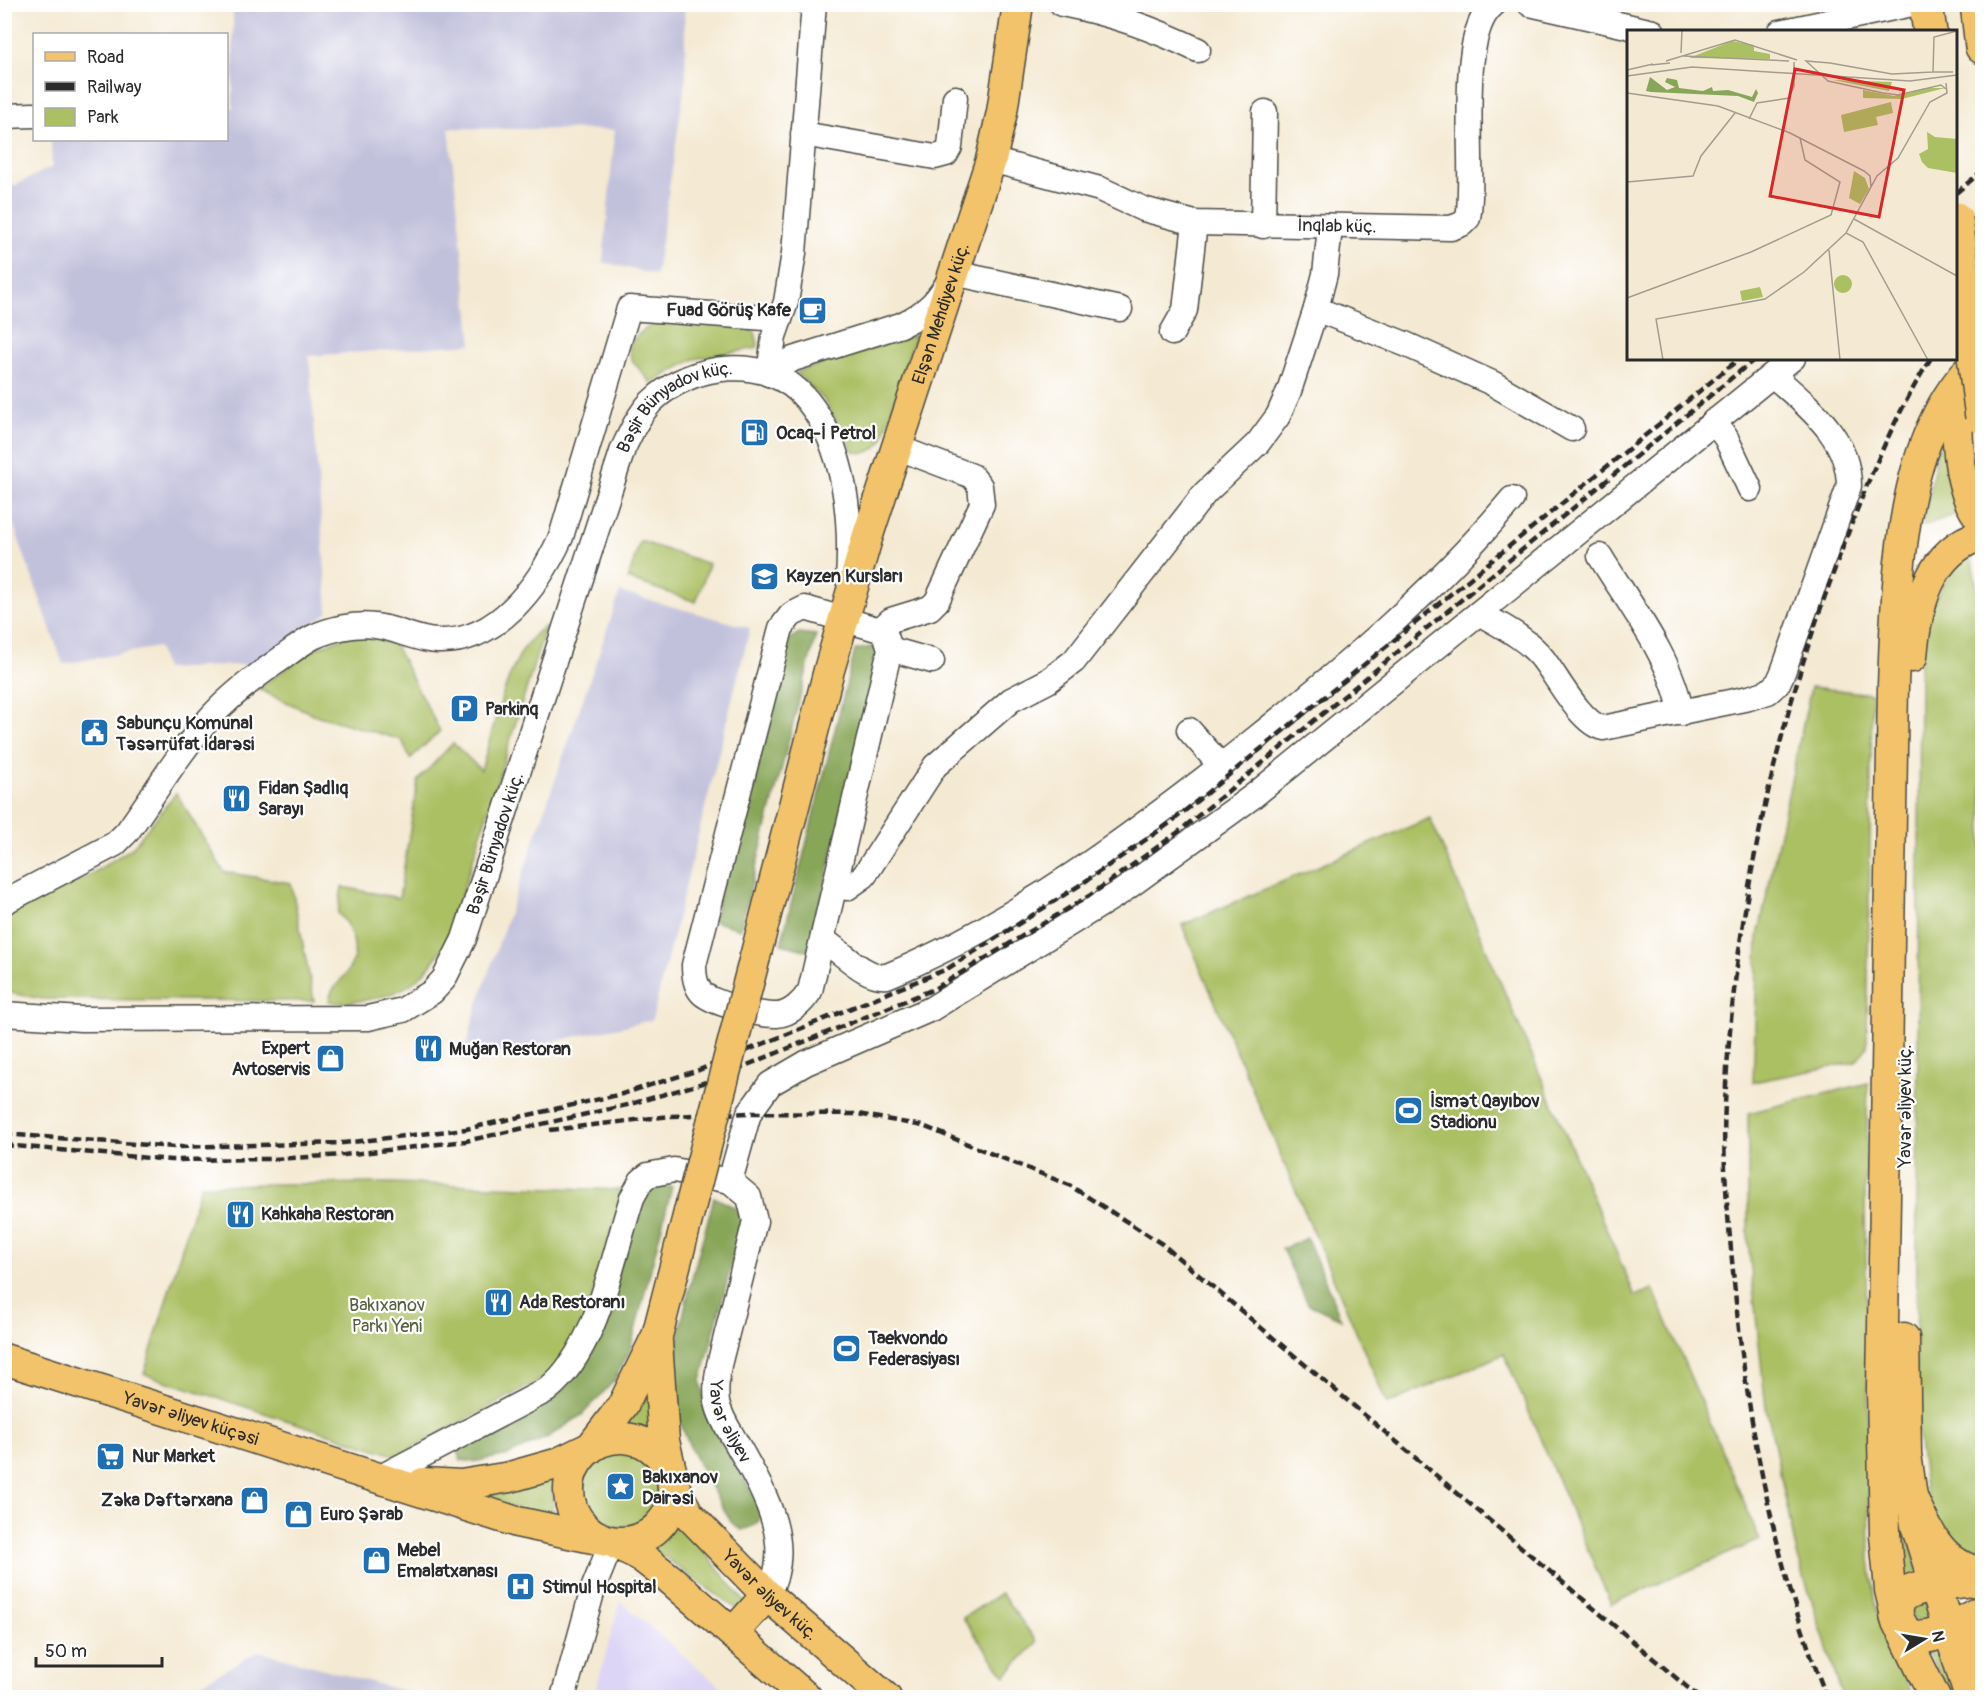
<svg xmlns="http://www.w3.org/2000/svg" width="1987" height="1702" font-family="Pangolin,sans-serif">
<rect width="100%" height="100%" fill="#fff"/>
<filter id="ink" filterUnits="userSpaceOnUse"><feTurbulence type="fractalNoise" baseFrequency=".0167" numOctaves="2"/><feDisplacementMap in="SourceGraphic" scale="12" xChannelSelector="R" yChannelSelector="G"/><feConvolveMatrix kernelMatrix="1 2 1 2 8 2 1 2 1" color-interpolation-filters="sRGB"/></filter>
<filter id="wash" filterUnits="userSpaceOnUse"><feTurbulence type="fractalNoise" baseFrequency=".008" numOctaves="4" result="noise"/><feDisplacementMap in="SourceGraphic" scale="24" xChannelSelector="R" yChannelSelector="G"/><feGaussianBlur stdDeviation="1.35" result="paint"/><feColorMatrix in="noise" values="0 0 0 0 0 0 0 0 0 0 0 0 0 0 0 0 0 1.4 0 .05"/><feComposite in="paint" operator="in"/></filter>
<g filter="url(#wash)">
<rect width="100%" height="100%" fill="#f4e9d2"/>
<path fill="#ddd5f6" d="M 620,1601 L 732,1697 L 594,1697 Z"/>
<path fill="#c2c1dc" d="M 248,4 L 684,5 L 686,77 L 656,275 L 603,262 L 615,130 L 449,128 L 472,344 L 309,356 L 328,612 L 257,664 L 165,669 L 158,647 L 63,664 L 5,501 L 4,410 L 14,406 L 4,394 L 5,190 L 52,167 L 51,140 L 226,140 L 227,107 L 233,108 L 233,11 L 248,10 Z
M 620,592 L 750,628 L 652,1020 L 462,1061 L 477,1006 Z
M 259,1651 L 425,1697 L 176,1697 Z"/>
<path fill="#abbf63" stroke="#6b7547" stroke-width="1.5" d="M 668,320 L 741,323 L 755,332 L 758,344 L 757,348 L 694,359 L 651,383 L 631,359 L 629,345 C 640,331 650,324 668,320 Z
M 915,335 L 882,441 C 875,451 865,455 853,451 L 824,400 L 796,372 Z
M 1948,422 L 1962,512 L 1923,526 L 1939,444 Z
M 640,541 L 709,564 L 696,602 L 628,579 Z
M 1971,554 L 1982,619 L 1982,1567 L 1929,1519 L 1916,1418 L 1920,659 L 1931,608 L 1946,577 Z
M 546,626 L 448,939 C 426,976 410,993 366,1000 C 353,1002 342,1004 329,1001 C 331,986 342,982 349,969 C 361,950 351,927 338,913 L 342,887 L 399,898 L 418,780 L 453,743 L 481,770 C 494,730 508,647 546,626 Z
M 350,635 L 375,638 L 394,644 L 440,731 L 410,759 L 402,740 L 315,715 L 258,689 L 316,648 Z
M 1811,687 L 1872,694 L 1867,1047 L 1856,1062 L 1753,1082 L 1758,936 Z
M 176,793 L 224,872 L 291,883 L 314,1001 L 43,999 L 5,992 L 4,914 L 85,878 L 132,848 Z
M 1430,818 L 1635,1296 L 1653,1289 L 1760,1540 L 1611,1604 L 1504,1354 L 1387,1404 L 1182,925 Z
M 1868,1083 L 1865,1198 L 1870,1560 L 1877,1612 L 1896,1662 L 1914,1697 L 1843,1697 L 1841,1692 L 1797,1555 L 1765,1400 L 1748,1241 L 1748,1113 Z
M 390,1183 L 624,1190 L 585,1321 L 552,1374 L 397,1456 L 144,1374 L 201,1185 Z
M 651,1365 L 652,1434 L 623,1426 Z
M583 1489a38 38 0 1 1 76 0a38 38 0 1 1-76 0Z
M 552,1474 L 553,1519 L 481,1498 Z
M 1892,1474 L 1921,1582 L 1904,1584 Z
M 680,1522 L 745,1602 L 738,1610 L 653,1549 Z
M 1001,1593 L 1037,1642 L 1005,1676 L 963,1618 Z
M 1923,1600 L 1935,1612 L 1926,1625 L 1911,1617 L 1912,1606 Z
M 1940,1642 L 1963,1697 L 1953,1697 L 1924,1646 Z"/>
<path fill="#88a659" stroke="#5a6842" stroke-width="1.5" d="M 799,633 L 816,635 L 740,929 L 713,921 L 783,643 Z
M 883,645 L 809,951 L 781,944 L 855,650 Z
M 660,1186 L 672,1187 L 630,1350 L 614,1381 L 582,1415 L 548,1437 L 509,1455 L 473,1462 L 461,1460 L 458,1451 L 465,1442 L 567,1386 L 638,1211 L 647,1191 Z
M 714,1197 L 736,1208 L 741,1220 L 741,1229 L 701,1381 C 707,1428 736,1465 760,1505 C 763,1521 756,1527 741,1530 L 731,1522 C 713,1490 693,1459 681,1424 C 661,1361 698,1261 714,1197 Z
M 1307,1238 L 1341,1319 L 1308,1304 L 1282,1249 Z"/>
</g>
<g filter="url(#ink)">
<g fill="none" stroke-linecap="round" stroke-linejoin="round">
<defs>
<g id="minor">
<path d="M 1062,4 C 1112,14 1152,28 1198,50"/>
<path d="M 1530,4 L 1653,32"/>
<path d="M 1780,32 L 1912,4"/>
<path d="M 4,116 L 34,115"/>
<path d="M 803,134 L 935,157 L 946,154 L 950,147 L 955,98"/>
<path id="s1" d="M 991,160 L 1100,189 L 1143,209 L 1195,223 L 1451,228 L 1462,224 L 1468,218 C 1477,168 1454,35 1494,4"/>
<path d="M 1263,226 L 1265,112"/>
<path d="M 1316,309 L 1405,344 L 1492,383 L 1572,429"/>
<path d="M 1172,333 L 1185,310 L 1195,223"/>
<path d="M 769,374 L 793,359 L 901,325 C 930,311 938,300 954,273 L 1120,309"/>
<path d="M 769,374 L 774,336 L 786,302 L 794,253 L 814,4"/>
<path d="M 1714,421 L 1726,438 L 1750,489"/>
<path d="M 1600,556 C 1627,601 1674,661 1681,713"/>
<path d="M 805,608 L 880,630 L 886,636 L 890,649 L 810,991 C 803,1002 791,1014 777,1015 C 762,1016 709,1003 701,992 C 695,985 694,973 694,965 L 781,628 L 791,615 Z"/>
<path d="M 1479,613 C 1501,626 1527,638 1543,659 C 1557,677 1581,724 1603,728 L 1749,698 L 1768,692 L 1778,683 L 1783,672 L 1849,486 C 1849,436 1807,406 1774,376"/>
<path d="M 880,630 L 891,620 L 930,608 L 937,601 L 982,504 L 980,486 L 972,476 L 896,447"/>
<path d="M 890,649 L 932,661"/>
<path d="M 1189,730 L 1221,766"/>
<path d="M 835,886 L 847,888 L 864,876 L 935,766 L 1011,700 L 1048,681 L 1074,661 L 1205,493 L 1258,443 L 1278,416 L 1289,391 L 1316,309 L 1325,274 L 1330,228"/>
<path d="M 4,902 L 115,844 L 127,832 C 154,795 178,753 210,718 C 229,697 252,679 275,663 C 288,654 300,644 313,637 C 330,629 356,623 375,626 C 396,628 415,640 437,641 C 497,644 539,585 561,537 L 629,308 L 780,319"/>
<path d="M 824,941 C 843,952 865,979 887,976 C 1021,920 1137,832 1250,743 C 1343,669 1436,590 1512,499"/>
<path id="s2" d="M 4,1014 L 81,1019 L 368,1018 L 403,1010 L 432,992 L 444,979 L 464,939 L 623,449 C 631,432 638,416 651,402 C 691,362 769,353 807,400 C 846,448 852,521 848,580"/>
<path d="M 730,1181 L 749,1113 L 770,1084 L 806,1063 L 931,1009 L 1121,892 L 1252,797 L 1793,358"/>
<path id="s3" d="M 379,1478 L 547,1390 C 598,1349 612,1259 632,1198 L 641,1181 L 648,1175 L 674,1170 L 730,1181 L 749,1197 L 755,1221 L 719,1365 C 717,1377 715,1389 717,1402 C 720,1417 729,1430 737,1444 C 762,1489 797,1544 767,1595"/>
<path d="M 563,1698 L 593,1589 L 612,1542"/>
</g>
<g id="major">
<path d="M 1962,379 C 1953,414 1956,495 1982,520"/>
<path d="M 1912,657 C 1916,607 1929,550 1982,535"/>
<path id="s4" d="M 755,957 L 829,670 L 868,535 L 991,160 L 1002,112 L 1018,4"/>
<path d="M 1904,1338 L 1906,1454 L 1916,1525 L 1970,1698"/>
<path id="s5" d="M 657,1342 L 664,1441 L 676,1491 L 689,1515 L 767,1595 L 886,1698"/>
<path id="s6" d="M 4,1359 L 517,1522 L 612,1542 L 639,1555 L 670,1579 L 807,1698"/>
<circle cx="621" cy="1490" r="52"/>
<path d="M 423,1483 L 461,1485 L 510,1477 L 556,1464 L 591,1447 L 623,1405 L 657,1336 L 689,1212"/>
<path d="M 734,1632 L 767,1595"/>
<path d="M 1981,1687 C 1975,1667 1972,1643 1982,1624"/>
<path d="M 1935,1698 L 1897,1620 L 1890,1590 L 1885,1535 L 1882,1390 L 1893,686 C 1897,582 1898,429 1982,357"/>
</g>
<path id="highway" d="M 1926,4 L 1930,32
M 1977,4 L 1982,47
M 1910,1496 C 1925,1530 1941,1568 1982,1574
M 1982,1578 C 1962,1582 1922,1583 1905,1594 C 1886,1607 1901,1640 1922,1637 C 1943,1635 1964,1621 1982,1612"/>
</defs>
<use href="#minor" stroke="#494844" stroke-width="27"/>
<use href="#major" stroke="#494844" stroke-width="33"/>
<use href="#highway" stroke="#494844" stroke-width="36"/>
<use href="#minor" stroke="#fff" stroke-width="24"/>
<use href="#major" stroke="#f2c36a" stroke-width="30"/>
<use href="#highway" stroke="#f2c36a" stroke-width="33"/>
<path stroke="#2b2b2b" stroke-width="4.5" stroke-dasharray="9 4.5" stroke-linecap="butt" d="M 1956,193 L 1982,171
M 1956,320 L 1982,277
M 550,1130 L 670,1116 L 749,1113 L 858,1114 L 923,1126 L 1069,1185 L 1162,1244 L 1700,1698
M 4,1134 L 175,1147 L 343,1143 L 466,1129 L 622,1094 L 699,1070 L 947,969 L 1080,885 L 1170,823 L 1740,358
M 4,1145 L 171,1160 L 272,1159 L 344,1155 L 466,1141 L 627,1105 L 703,1083 L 934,989 L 1089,896 L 1177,833 L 1756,358
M 1827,1698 C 1773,1561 1746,1416 1733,1271 C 1728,1216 1722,1159 1725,1104 C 1733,930 1768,757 1826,593 C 1855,513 1885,431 1931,358"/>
<defs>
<path id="major-bridge" d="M 689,1212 L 755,957"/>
<path id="highway-bridge" d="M 1956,219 L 1982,417"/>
</defs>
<use href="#major-bridge" stroke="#494844" stroke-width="33" stroke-linecap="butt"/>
<use href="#highway-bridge" stroke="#494844" stroke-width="36" stroke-linecap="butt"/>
<use href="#major-bridge" stroke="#f2c36a" stroke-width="30"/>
<use href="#highway-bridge" stroke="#f2c36a" stroke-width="33"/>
</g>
</g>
<defs>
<symbol id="cafe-square" viewBox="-11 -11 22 22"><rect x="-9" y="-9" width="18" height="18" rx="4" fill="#1f6fb2" stroke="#fff"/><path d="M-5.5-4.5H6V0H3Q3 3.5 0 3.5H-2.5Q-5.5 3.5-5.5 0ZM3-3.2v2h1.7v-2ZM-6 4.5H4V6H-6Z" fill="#fff"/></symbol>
<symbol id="fuel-square" viewBox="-11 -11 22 22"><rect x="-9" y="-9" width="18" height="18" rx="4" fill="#1f6fb2" stroke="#fff"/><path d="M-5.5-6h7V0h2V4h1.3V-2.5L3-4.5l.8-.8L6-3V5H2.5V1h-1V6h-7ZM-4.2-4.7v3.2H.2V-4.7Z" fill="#fff"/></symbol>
<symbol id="university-square" viewBox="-11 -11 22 22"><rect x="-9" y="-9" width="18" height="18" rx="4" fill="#1f6fb2" stroke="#fff"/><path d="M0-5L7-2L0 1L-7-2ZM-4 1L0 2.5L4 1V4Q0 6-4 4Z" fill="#fff"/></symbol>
<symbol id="parking-square" viewBox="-11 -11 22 22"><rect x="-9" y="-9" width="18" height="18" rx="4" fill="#1f6fb2" stroke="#fff"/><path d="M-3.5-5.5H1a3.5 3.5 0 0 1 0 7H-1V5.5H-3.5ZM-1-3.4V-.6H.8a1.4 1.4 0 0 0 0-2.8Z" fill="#fff"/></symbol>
<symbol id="civic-square" viewBox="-11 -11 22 22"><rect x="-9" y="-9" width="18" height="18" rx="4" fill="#1f6fb2" stroke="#fff"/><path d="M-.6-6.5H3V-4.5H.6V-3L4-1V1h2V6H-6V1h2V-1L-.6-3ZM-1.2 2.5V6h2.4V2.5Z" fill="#fff"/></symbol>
<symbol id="restaurant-square" viewBox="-11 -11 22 22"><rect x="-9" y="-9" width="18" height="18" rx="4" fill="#1f6fb2" stroke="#fff"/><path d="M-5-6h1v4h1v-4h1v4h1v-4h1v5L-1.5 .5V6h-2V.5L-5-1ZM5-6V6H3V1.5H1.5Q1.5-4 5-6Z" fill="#fff"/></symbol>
<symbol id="shop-square" viewBox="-11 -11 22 22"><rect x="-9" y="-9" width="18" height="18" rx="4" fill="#1f6fb2" stroke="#fff"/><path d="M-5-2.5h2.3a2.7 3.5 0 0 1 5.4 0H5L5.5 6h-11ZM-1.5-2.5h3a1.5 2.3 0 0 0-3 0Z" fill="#fff"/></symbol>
<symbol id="stadium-square" viewBox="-11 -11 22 22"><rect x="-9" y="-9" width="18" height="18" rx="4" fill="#1f6fb2" stroke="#fff"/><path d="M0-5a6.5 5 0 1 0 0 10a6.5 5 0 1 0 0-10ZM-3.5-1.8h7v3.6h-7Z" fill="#fff"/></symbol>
<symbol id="supermarket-square" viewBox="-11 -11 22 22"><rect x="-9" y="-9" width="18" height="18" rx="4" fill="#1f6fb2" stroke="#fff"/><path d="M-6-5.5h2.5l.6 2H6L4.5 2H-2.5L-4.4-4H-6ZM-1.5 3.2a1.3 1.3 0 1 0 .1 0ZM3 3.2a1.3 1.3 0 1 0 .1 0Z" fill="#fff"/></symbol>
<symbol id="sight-square" viewBox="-11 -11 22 22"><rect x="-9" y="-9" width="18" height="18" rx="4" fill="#1f6fb2" stroke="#fff"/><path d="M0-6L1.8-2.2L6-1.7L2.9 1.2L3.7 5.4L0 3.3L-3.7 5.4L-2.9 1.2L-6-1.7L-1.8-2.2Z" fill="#fff"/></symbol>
<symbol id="hospital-square" viewBox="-11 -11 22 22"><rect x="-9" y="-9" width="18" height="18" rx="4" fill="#1f6fb2" stroke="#fff"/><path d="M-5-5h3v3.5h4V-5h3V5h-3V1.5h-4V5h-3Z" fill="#fff"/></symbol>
</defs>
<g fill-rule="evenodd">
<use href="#cafe-square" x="796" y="294" width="33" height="33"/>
<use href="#fuel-square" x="738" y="416" width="33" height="33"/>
<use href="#university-square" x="748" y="560" width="33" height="33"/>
<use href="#parking-square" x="448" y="692" width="33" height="33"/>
<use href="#civic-square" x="78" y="716" width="33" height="33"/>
<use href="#restaurant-square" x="220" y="782" width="33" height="33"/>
<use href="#restaurant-square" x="412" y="1032" width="33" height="33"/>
<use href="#shop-square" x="314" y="1042" width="33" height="33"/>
<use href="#stadium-square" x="1392" y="1094" width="33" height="33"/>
<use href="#restaurant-square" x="224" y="1198" width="33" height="33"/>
<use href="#restaurant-square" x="482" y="1286" width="33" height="33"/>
<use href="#stadium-square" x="830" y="1332" width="33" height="33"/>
<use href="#supermarket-square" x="94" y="1440" width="33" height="33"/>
<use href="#sight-square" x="604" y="1470" width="33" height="33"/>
<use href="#shop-square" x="238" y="1484" width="33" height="33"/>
<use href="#shop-square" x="282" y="1498" width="33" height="33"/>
<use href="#shop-square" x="360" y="1544" width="33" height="33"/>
<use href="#hospital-square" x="504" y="1570" width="33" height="33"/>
</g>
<g text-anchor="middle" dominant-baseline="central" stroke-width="4.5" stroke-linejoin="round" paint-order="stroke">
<g font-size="18" fill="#2b2b2b" stroke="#fff">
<text stroke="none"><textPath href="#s1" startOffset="356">İnqlab küç.</textPath></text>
<text stroke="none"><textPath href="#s4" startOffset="670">Elşən Mehdiyev küç.</textPath></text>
<text stroke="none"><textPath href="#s2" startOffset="1083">Bəşir Bünyadov küç.</textPath></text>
<text stroke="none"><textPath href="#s2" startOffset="597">Bəşir Bünyadov küç.</textPath></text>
<text transform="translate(1905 1106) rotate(-90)">Yavər Əliyev küç.</text>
<text stroke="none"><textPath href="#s6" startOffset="196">Yavər Əliyev küçəsi</textPath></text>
<text stroke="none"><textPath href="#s3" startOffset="772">Yavər Əliyev</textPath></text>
<text stroke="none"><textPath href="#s5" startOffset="292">Yavər Əliyev küç.</textPath></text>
</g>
<g font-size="18" font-weight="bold" fill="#2b2b2b" stroke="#fff" text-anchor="start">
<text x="791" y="310" text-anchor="end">Fuad Görüş Kafe</text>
<text x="776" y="433">Ocaq-İ Petrol</text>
<text x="786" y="576">Kayzen Kursları</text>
<text x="485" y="709">Parkinq</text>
<text x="116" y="723">Sabunçu Komunal<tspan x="116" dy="21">Təsərrüfat İdarəsi</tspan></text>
<text x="258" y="788">Fidan Şadlıq<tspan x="258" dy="21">Sarayı</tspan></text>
<text x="310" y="1048" text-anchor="end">Expert<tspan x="310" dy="21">Avtoservis</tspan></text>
<text x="449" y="1049">Muğan Restoran</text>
<text x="1430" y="1101">İsmət Qayıbov<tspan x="1430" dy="21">Stadionu</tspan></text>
<text x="261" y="1214">Kahkaha Restoran</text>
<text x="519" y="1302">Ada Restoranı</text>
<text x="868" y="1338">Taekvondo<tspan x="868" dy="21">Federasiyası</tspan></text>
<text x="132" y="1456">Nur Market</text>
<text x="642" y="1477">Bakıxanov<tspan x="642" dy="21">Dairəsi</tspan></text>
<text x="233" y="1500" text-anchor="end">Zəka Dəftərxana</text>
<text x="320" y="1514">Euro Şərab</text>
<text x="397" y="1550">Mebel<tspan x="397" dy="21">Emalatxanası</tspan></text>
<text x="542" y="1587">Stimul Hospital</text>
</g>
<g font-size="18" fill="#585f3f" stroke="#fff">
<text x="387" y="1305">Bakıxanov<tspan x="387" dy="21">Parkı Yeni</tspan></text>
</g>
</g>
<g transform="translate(1627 30)">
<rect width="330" height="330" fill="#f4e9d2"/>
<path d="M 105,11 L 127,15 L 127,21 L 143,24 L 143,29 L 62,28 ZM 206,50 L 265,52 L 262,61 ZM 298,58 L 318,58 L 275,69 L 236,68 L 236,60 L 267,66 ZM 264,72 L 266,83 L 249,87 L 251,95 L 217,102 L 214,85 ZM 300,102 L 308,107 L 330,109 L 330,143 L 301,138 L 295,132 L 292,124 L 301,119 ZM 227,141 L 238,148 L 242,159 L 233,174 L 222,168 ZM207 254a9 9 0 1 1 18 0a9 9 0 1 1-18 0ZM 133,257 L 136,267 L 115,271 L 113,261 Z" fill="#abbf63"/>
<path d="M 23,47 L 40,60 L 48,57 L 38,52 L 40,48 L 50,50 L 52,58 L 76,61 L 85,57 L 86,61 L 101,60 L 125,67 L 129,59 L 131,63 L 127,72 L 111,66 L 24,62 L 19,61 Z" fill="#88a659"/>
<path fill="none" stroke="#a49d8f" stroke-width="1.5" d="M 54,23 L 55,0M 56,26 L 162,31M 39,31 L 108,10 L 170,30M 203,33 L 265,44 L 306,42M 203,33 L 179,31 L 201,51 L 256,63 L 271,65 L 314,55 L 319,59M 24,35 L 43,33M 0,40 L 26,34M 306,42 L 307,7 L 330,1M 306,42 L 326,42M 0,46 L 65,37 L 283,51 L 330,45M 0,63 L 91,76 L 163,103 L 237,141 L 243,146 L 244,157M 122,89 L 130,73 L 162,68 L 167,56 L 167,32M 0,152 L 66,146 L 74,126 L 108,83M 227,189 L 330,246M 202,220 L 213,330M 0,268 L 124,222 L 204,185 L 213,152 L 178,130 L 173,108M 36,330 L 29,289 L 138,269 L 177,242 L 219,203M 301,330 L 236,212 L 219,203 L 250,146 L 271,128 L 303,72 L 320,63 L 319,53"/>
<path fill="#d62828" fill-opacity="0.15" stroke="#d62828" stroke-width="3" d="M 168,39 L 277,60 L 252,187 L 143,166 Z"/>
<rect width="330" height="330" fill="none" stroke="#2b2b2b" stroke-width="3"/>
</g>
<rect width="1987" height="1702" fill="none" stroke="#fff" stroke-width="24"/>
<rect x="33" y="33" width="195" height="108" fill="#ffffff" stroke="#aaaaaa" stroke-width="1.5"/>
<rect x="45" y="52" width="30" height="9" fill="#f2c36a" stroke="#aaaaaa" stroke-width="1.5"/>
<text x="87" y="63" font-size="18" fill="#2b2b2b">Road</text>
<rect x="45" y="82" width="30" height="9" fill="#2b2b2b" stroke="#aaaaaa" stroke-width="1.5"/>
<text x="87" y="93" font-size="18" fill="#2b2b2b">Railway</text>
<rect x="45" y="108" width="30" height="18" fill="#abbf63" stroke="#aaaaaa" stroke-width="1.5"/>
<text x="87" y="123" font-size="18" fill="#2b2b2b">Park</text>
<g transform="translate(1924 1639) rotate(79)" stroke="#ffffff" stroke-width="4.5" paint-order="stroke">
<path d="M0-4.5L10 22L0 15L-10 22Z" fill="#2b2b2b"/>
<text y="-9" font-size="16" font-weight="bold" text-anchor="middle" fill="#2b2b2b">N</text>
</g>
<path d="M36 1657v9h126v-9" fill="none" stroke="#2b2b2b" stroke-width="3"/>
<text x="45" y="1657" font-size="18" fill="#2b2b2b" stroke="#ffffff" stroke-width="4.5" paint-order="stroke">50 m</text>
</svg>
